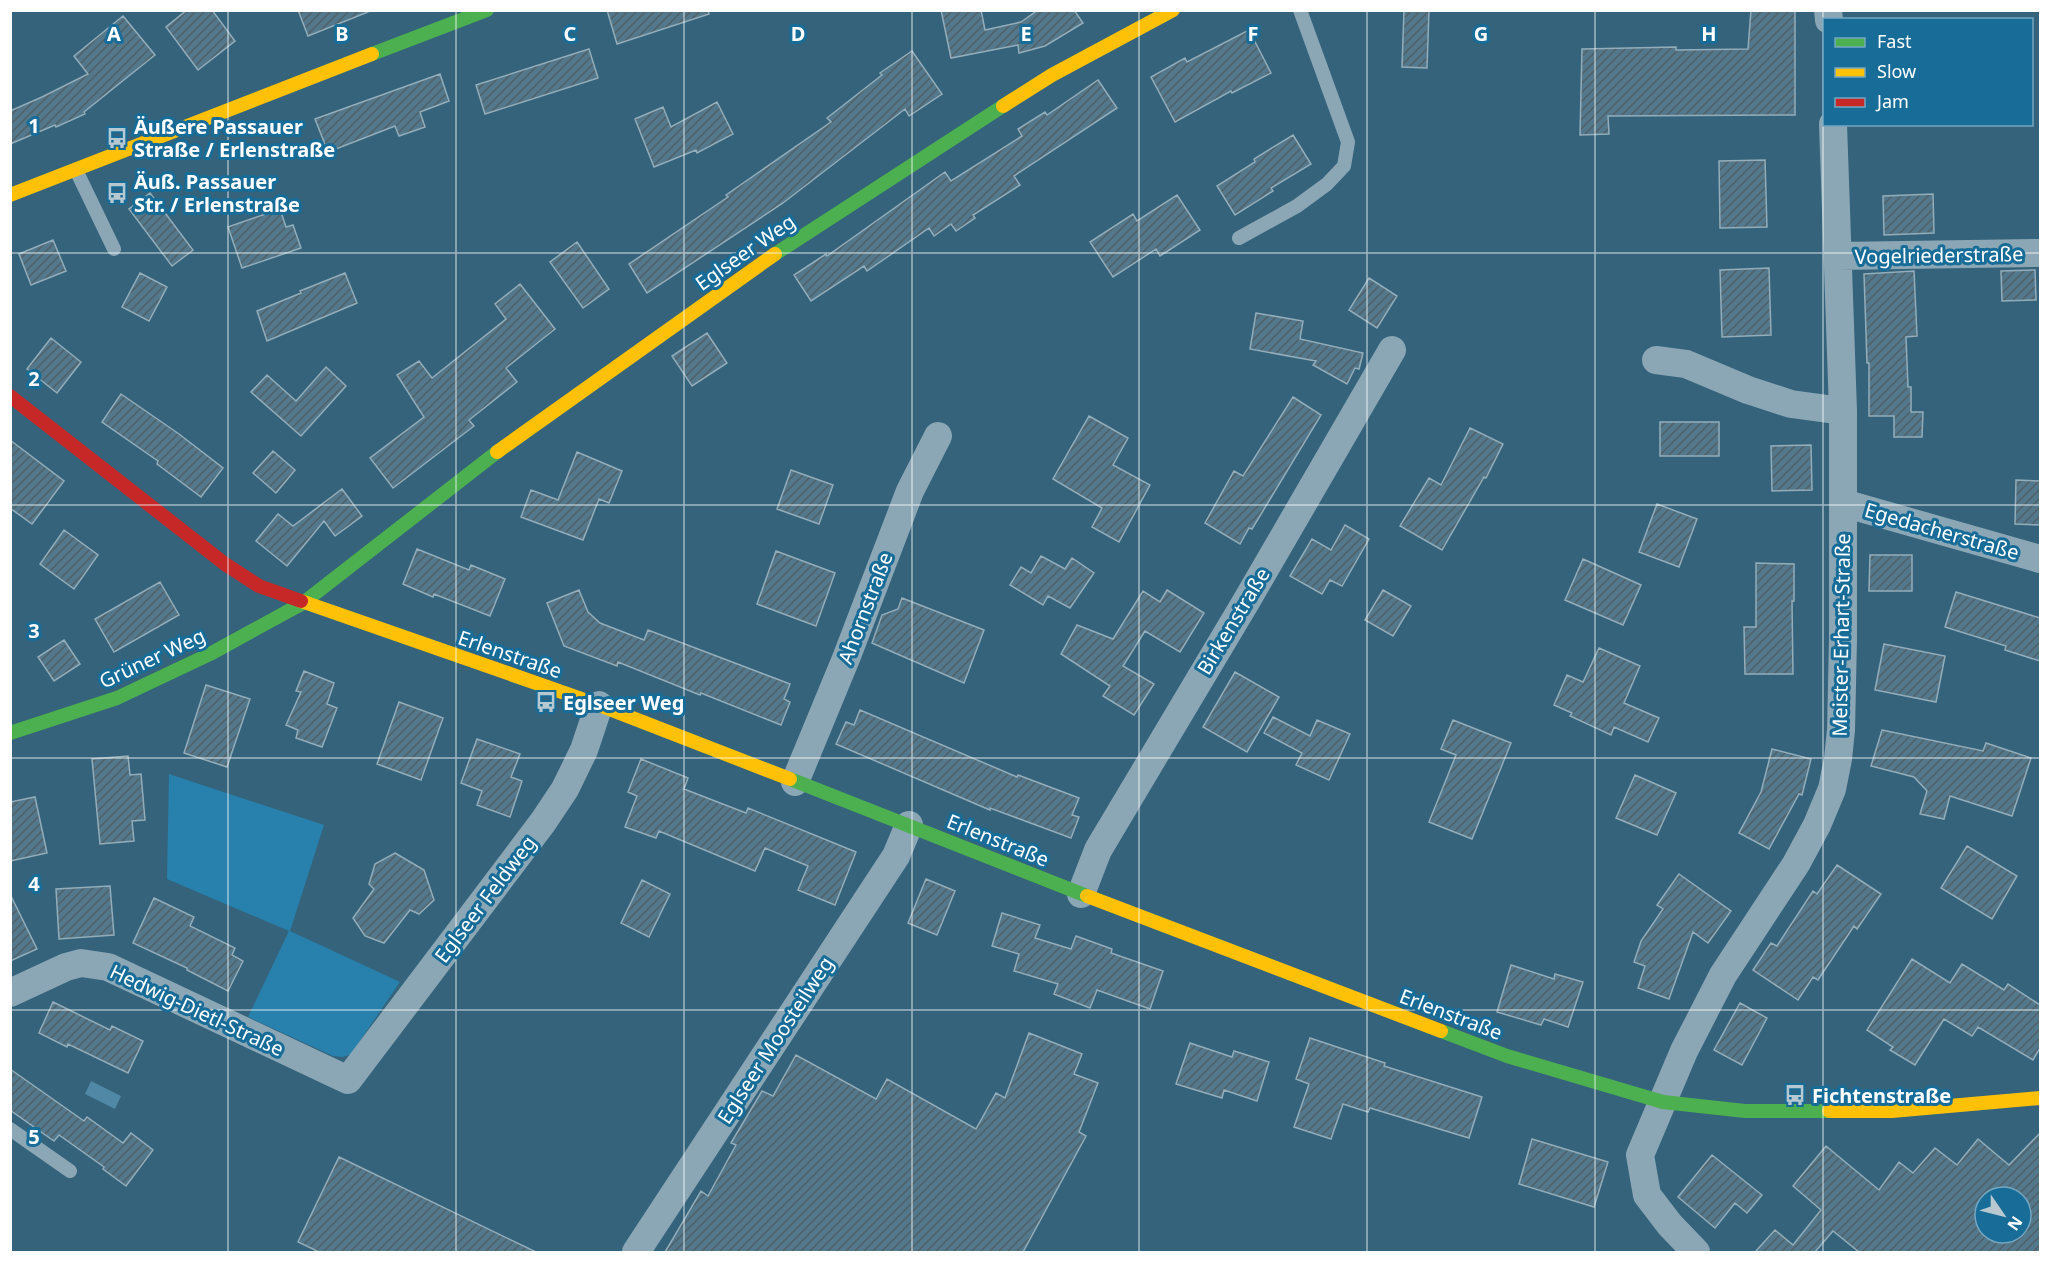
<svg xmlns="http://www.w3.org/2000/svg" width="2051" height="1263" font-family="'Noto Sans',sans-serif">
<defs>
<pattern id="building-hatch" width="6" height="6" patternUnits="userSpaceOnUse" patternTransform="scale(1.5)"><rect width="6" height="6" fill="#53788b"/><path d="M-1 1l2-2M0 6l6-6M5 7l2-2" fill="none" stroke="#4f6068"/></pattern>
</defs>
<rect width="100%" height="100%" fill="#34637b"/>
<path fill="#2881ad" d="M 169,774 L 324,825 L 290,931 L 400,982 L 351,1054 L 343,1057 L 333,1056 L 248,1017 L 289,931 L 167,879 Z"/>
<path fill="#5088a6" d="M 91,1081 L 121,1096 L 115,1109 L 85,1094 Z"/>
<path fill="url(#building-hatch)" stroke="#93adba" stroke-width="1.5" fill-rule="evenodd" d="M 187,10 L 212,10 L 235,41 L 198,70 L 166,27 Z
M 298,10 L 368,10 L 368,12 L 308,36 Z
M 607,10 L 708,10 L 709,14 L 617,44 Z
M 941,10 L 981,10 L 985,30 L 1021,22 L 1038,10 L 1074,10 L 1083,23 L 1045,46 L 1019,53 L 1018,45 L 951,58 Z
M 1404,10 L 1429,10 L 1427,68 L 1402,67 Z
M 1751,10 L 1795,10 L 1795,115 L 1608,116 L 1609,134 L 1580,135 L 1582,49 L 1676,47 L 1676,50 L 1748,49 Z
M 123,16 L 155,55 L 84,112 L 85,114 L 56,127 L 55,125 L 10,144 L 10,111 L 42,97 L 88,74 L 74,56 Z
M 1249,30 L 1271,73 L 1232,93 L 1231,91 L 1175,122 L 1151,77 L 1185,58 L 1187,62 Z
M 589,49 L 598,78 L 485,114 L 476,85 Z
M 912,51 L 942,94 L 909,116 L 905,109 L 783,203 L 647,293 L 629,264 L 728,197 L 726,195 L 831,122 L 827,118 L 882,75 L 880,73 Z
M 440,74 L 449,101 L 420,112 L 425,127 L 399,136 L 395,126 L 328,152 L 315,119 Z
M 1098,80 L 1117,108 L 1014,176 L 1020,185 L 973,215 L 975,218 L 956,231 L 951,224 L 934,236 L 929,228 L 867,271 L 864,266 L 811,301 L 794,275 L 826,254 L 827,256 L 945,172 L 951,181 L 1022,136 L 1018,129 L 1045,112 L 1047,115 Z
M 717,102 L 733,134 L 697,153 L 696,150 L 654,167 L 635,119 L 663,107 L 671,127 Z
M 1293,135 L 1311,164 L 1271,188 L 1273,191 L 1235,215 L 1217,186 L 1255,162 L 1254,159 Z
M 1765,160 L 1767,227 L 1720,228 L 1719,161 Z
M 150,193 L 193,250 L 172,266 L 129,209 Z
M 1933,194 L 1934,233 L 1884,235 L 1883,196 Z
M 1177,195 L 1200,230 L 1160,256 L 1156,249 L 1113,277 L 1090,242 L 1133,214 L 1137,221 Z
M 280,209 L 286,227 L 293,225 L 301,248 L 242,268 L 228,227 Z
M 53,240 L 66,271 L 31,285 L 19,254 Z
M 577,242 L 609,289 L 583,308 L 550,262 Z
M 1769,268 L 1771,335 L 1722,337 L 1720,270 Z
M 2035,270 L 2036,300 L 2002,301 L 2001,271 Z
M 1914,271 L 1917,336 L 1906,337 L 1908,387 L 1911,387 L 1911,412 L 1923,412 L 1922,437 L 1894,437 L 1894,416 L 1869,416 L 1869,363 L 1867,363 L 1866,333 L 1864,274 Z
M 140,273 L 167,287 L 149,321 L 122,307 Z
M 345,273 L 357,303 L 267,341 L 257,311 L 301,293 L 300,291 Z
M 1369,278 L 1397,296 L 1377,328 L 1349,310 Z
M 520,284 L 555,329 L 506,368 L 517,382 L 469,420 L 474,426 L 393,488 L 370,458 L 424,417 L 397,375 L 419,361 L 432,378 L 506,319 L 495,304 Z
M 1256,313 L 1303,321 L 1300,339 L 1363,353 L 1359,369 L 1355,368 L 1347,384 L 1313,365 L 1316,361 L 1250,349 Z
M 707,333 L 727,363 L 692,386 L 672,356 Z
M 51,338 L 81,362 L 57,393 L 27,369 Z
M 326,367 L 346,386 L 301,436 L 251,392 L 267,375 L 296,401 Z
M 121,394 L 179,434 L 223,468 L 201,497 L 157,464 L 158,461 L 102,422 Z
M 1293,397 L 1321,415 L 1252,529 L 1249,528 L 1240,544 L 1205,523 L 1234,471 L 1243,476 Z
M 1089,416 L 1128,438 L 1113,465 L 1150,485 L 1119,542 L 1092,527 L 1102,508 L 1053,479 Z
M 1660,422 L 1719,422 L 1719,456 L 1660,456 Z
M 1470,428 L 1503,444 L 1486,478 L 1484,477 L 1442,550 L 1400,526 L 1429,478 L 1441,485 Z
M 10,440 L 64,481 L 32,524 L 10,508 Z
M 1811,445 L 1812,490 L 1772,491 L 1771,446 Z
M 273,451 L 295,470 L 276,493 L 253,473 Z
M 577,452 L 622,471 L 609,503 L 599,499 L 583,540 L 521,517 L 531,490 L 558,500 Z
M 791,470 L 833,485 L 819,524 L 777,509 Z
M 2016,480 L 2040,481 L 2040,525 L 2015,524 Z
M 342,489 L 362,516 L 335,536 L 324,521 L 287,566 L 256,541 L 278,514 L 293,526 Z
M 1657,504 L 1697,519 L 1679,567 L 1639,552 Z
M 1345,525 L 1369,539 L 1342,586 L 1330,580 L 1322,594 L 1290,576 L 1312,539 L 1331,550 Z
M 64,530 L 98,555 L 74,589 L 40,564 Z
M 417,549 L 469,570 L 471,565 L 505,579 L 490,616 L 434,594 L 433,597 L 403,584 Z
M 776,551 L 835,573 L 816,626 L 757,604 Z
M 1870,555 L 1912,555 L 1912,591 L 1869,591 Z
M 1041,556 L 1065,569 L 1072,558 L 1094,573 L 1070,608 L 1048,596 L 1043,605 L 1010,585 L 1021,567 L 1031,573 Z
M 1583,559 L 1641,585 L 1623,625 L 1565,600 Z
M 1756,563 L 1794,564 L 1794,601 L 1792,601 L 1793,674 L 1745,674 L 1744,627 L 1756,627 Z
M 160,582 L 179,615 L 114,652 L 95,619 Z
M 579,590 L 588,612 L 600,623 L 644,640 L 648,630 L 790,684 L 784,699 L 790,702 L 781,725 L 701,693 L 700,695 L 618,662 L 617,666 L 564,646 L 547,603 Z
M 1167,590 L 1204,613 L 1180,652 L 1145,631 L 1123,666 L 1154,684 L 1134,715 L 1103,696 L 1110,686 L 1061,654 L 1077,625 L 1113,639 L 1143,591 L 1160,602 Z
M 1383,590 L 1411,606 L 1393,636 L 1365,620 Z
M 1956,592 L 2040,618 L 2040,661 L 2005,650 L 2006,646 L 1945,627 Z
M 902,598 L 984,630 L 964,683 L 872,643 L 882,615 L 898,609 Z
M 64,640 L 80,664 L 54,681 L 38,657 Z
M 1884,644 L 1945,656 L 1936,702 L 1875,690 Z
M 1599,648 L 1640,666 L 1624,703 L 1659,718 L 1648,742 L 1614,727 L 1611,735 L 1570,716 L 1572,713 L 1554,705 L 1567,675 L 1583,682 Z
M 304,671 L 334,683 L 327,704 L 337,708 L 322,747 L 296,738 L 298,730 L 286,725 L 301,692 L 296,691 Z
M 1235,672 L 1279,697 L 1247,752 L 1203,727 Z
M 206,685 L 250,699 L 227,767 L 184,753 Z
M 399,702 L 443,718 L 421,780 L 377,764 Z
M 860,710 L 1017,777 L 1018,775 L 1079,798 L 1072,815 L 1079,817 L 1071,838 L 990,808 L 990,810 L 836,744 L 846,722 L 854,725 Z
M 1273,717 L 1310,736 L 1317,720 L 1350,734 L 1329,780 L 1296,765 L 1302,753 L 1264,733 Z
M 1453,720 L 1511,743 L 1472,839 L 1429,822 L 1456,755 L 1441,749 Z
M 1882,730 L 1983,751 L 1986,743 L 2031,758 L 2012,816 L 1950,796 L 1944,819 L 1920,814 L 1927,791 L 1914,777 L 1871,766 Z
M 477,739 L 520,754 L 511,777 L 522,781 L 510,817 L 477,805 L 482,791 L 461,783 Z
M 1772,749 L 1811,759 L 1802,795 L 1799,794 L 1769,849 L 1739,833 L 1761,792 Z
M 128,756 L 130,775 L 141,774 L 145,820 L 132,821 L 134,841 L 100,844 L 92,759 Z
M 641,759 L 688,778 L 684,789 L 746,813 L 748,808 L 856,852 L 835,905 L 798,890 L 808,866 L 765,848 L 755,871 L 659,831 L 656,838 L 625,827 L 637,796 L 628,792 Z
M 1635,775 L 1676,793 L 1657,835 L 1616,818 Z
M 35,797 L 47,853 L 10,861 L 10,802 Z
M 1967,846 L 2017,876 L 1992,919 L 1941,888 Z
M 395,853 L 424,870 L 434,900 L 419,914 L 410,910 L 384,943 L 365,936 L 353,918 L 374,889 L 369,884 L 375,864 Z
M 1837,865 L 1881,894 L 1857,929 L 1854,926 L 1818,980 L 1813,977 L 1798,1000 L 1753,970 L 1771,943 L 1777,946 L 1813,891 L 1817,894 Z
M 1679,874 L 1731,911 L 1708,943 L 1693,932 L 1669,999 L 1638,988 L 1645,966 L 1634,962 L 1641,941 L 1663,909 L 1657,905 Z
M 926,879 L 955,891 L 937,935 L 908,923 Z
M 642,880 L 670,894 L 649,937 L 621,923 Z
M 110,886 L 114,935 L 59,939 L 56,889 Z
M 10,894 L 37,949 L 10,961 Z
M 154,898 L 194,917 L 190,926 L 235,948 L 232,955 L 243,961 L 228,991 L 187,970 L 187,968 L 133,943 Z
M 1002,913 L 1040,925 L 1035,938 L 1071,949 L 1076,936 L 1112,949 L 1111,953 L 1163,971 L 1150,1009 L 1097,990 L 1090,1008 L 1054,994 L 1058,984 L 1014,971 L 1019,954 L 992,946 Z
M 1912,959 L 1950,983 L 1962,964 L 2004,990 L 2008,984 L 2040,1005 L 2040,1048 L 2033,1060 L 1978,1027 L 1972,1036 L 1944,1019 L 1915,1065 L 1890,1050 L 1893,1047 L 1867,1030 Z
M 1511,965 L 1554,979 L 1555,974 L 1583,982 L 1568,1027 L 1544,1019 L 1541,1025 L 1497,1012 Z
M 53,1002 L 110,1030 L 112,1026 L 143,1041 L 128,1073 L 68,1044 L 67,1047 L 39,1033 Z
M 1740,1003 L 1767,1018 L 1742,1065 L 1714,1050 Z
M 1029,1033 L 1082,1054 L 1074,1074 L 1098,1083 L 1079,1132 L 1086,1136 L 1023,1252 L 665,1252 L 701,1191 L 708,1196 L 736,1145 L 731,1143 L 762,1091 L 773,1096 L 796,1055 L 876,1099 L 887,1079 L 976,1129 L 996,1093 L 1005,1098 Z
M 1310,1038 L 1385,1063 L 1384,1066 L 1482,1097 L 1469,1138 L 1370,1108 L 1368,1112 L 1343,1104 L 1331,1139 L 1294,1127 L 1309,1084 L 1296,1079 Z
M 1190,1043 L 1232,1057 L 1234,1051 L 1269,1062 L 1257,1101 L 1224,1090 L 1222,1098 L 1176,1084 Z
M 10,1069 L 84,1121 L 87,1117 L 123,1143 L 131,1133 L 153,1150 L 126,1186 L 103,1169 L 104,1167 L 59,1135 L 54,1141 L 10,1110 Z
M 2040,1133 L 2040,1252 L 1859,1252 L 1833,1231 L 1815,1252 L 1755,1252 L 1775,1230 L 1793,1245 L 1821,1210 L 1793,1186 L 1826,1146 L 1879,1190 L 1899,1162 L 1913,1173 L 1935,1148 L 1957,1165 L 1978,1139 L 2009,1165 ZM 1985,1197 L 2021,1197 L 2021,1233 L 1985,1233 Z
M 1532,1139 L 1608,1162 L 1594,1207 L 1519,1184 Z
M 1712,1155 L 1762,1195 L 1747,1213 L 1735,1203 L 1715,1228 L 1678,1197 Z
M 339,1157 L 536,1252 L 319,1252 L 298,1242 Z"/>
<g fill="none" stroke-linecap="round" stroke-linejoin="round">
<path stroke="#8ba7b6" stroke-width="14" d="M 76,170 L 114,249
M 1239,238 L 1297,206 L 1327,184 L 1344,166 L 1348,142 L 1300,10
M 10,1129 L 70,1171"/>
<path stroke="#8ba7b6" stroke-width="28" d="M 1828,10 L 1829,20
M 1838,256 L 2040,253
M 1656,360 L 1686,364 L 1748,390 L 1791,404 L 1843,411
M 1843,503 L 2040,559
M 795,782 L 847,656 L 910,491 L 938,436
M 1081,894 L 1098,850 L 1247,600 L 1392,350
M 10,993 L 66,967 L 81,963 L 108,967 L 348,1080 L 543,822 L 565,789 L 584,750 L 599,705
M 636,1252 L 896,856 L 909,825
M 1696,1252 L 1670,1225 L 1647,1195 L 1640,1155 L 1684,1051 L 1723,975 L 1796,864 L 1817,825 L 1832,789 L 1838,759 L 1841,730 L 1843,639 L 1843,411 L 1833,124"/>
<path stroke="#4caf50" stroke-width="14" d="M 372,54 L 487,10
M 775,254 L 1003,106
M 10,733 L 117,698 L 210,654 L 303,603 L 497,452
M 790,779 L 1087,896
M 1441,1031 L 1507,1056 L 1663,1102 L 1745,1111 L 1829,1111"/>
<path stroke="#ffc107" stroke-width="14" d="M 1003,106 L 1052,75 L 1173,10
M 10,195 L 372,54
M 497,452 L 775,254
M 301,601 L 599,705 L 790,779
M 1087,896 L 1441,1031
M 1829,1111 L 1892,1111 L 2040,1098"/>
<path stroke="#c62828" stroke-width="14" d="M 10,396 L 225,564 L 259,586 L 301,601"/>
</g>
<path fill="none" stroke="#fff" stroke-width="1.5" stroke-opacity="0.55" d="M 228,10 L 228,1252M 456,10 L 456,1252M 684,10 L 684,1252M 912,10 L 912,1252M 1139,10 L 1139,1252M 1367,10 L 1367,1252M 1595,10 L 1595,1252M 1823,10 L 1823,1252M 10,253 L 2040,253M 10,505 L 2040,505M 10,758 L 2040,758M 10,1010 L 2040,1010"/>
<defs>
<symbol id="bus-bare" viewBox="-9 -9 18 18"><path d="M-5-6H5V4H4V6H2V4H-2V6H-4V4H-5ZM-3.5-4V0h7V-4ZM-3.5 1.2v1.5H-2V1.2ZM2 1.2v1.5H3.5V1.2Z" fill="#b8c8d1" stroke="#176c98" stroke-width="2.5" paint-order="stroke"/></symbol>
</defs>
<g fill-rule="evenodd">
<use href="#bus-bare" x="102" y="123" width="30" height="30"/>
<use href="#bus-bare" x="102" y="178" width="30" height="30"/>
<use href="#bus-bare" x="531" y="687" width="30" height="30"/>
<use href="#bus-bare" x="1780" y="1080" width="30" height="30"/>
</g>
<g text-anchor="middle" dominant-baseline="central" stroke-width="6" stroke-linejoin="round" paint-order="stroke">
<g font-size="20" font-weight="bold" fill="#fff" stroke="#176c98" text-anchor="start">
<text x="134" y="126">Äußere Passauer<tspan x="134" dy="23">Straße / Erlenstraße</tspan></text>
<text x="134" y="181">Äuß. Passauer<tspan x="134" dy="23">Str. / Erlenstraße</tspan></text>
<text x="563" y="702">Eglseer Weg</text>
<text x="1812" y="1095">Fichtenstraße</text>
</g>
<g font-size="20" fill="#fff" stroke="#176c98">
<text transform="translate(745 252) rotate(-35)">Eglseer Weg</text>
<text transform="translate(1939 255) rotate(-1)">Vogelriederstraße</text>
<text transform="translate(1942 531) rotate(16)">Egedacherstraße</text>
<text transform="translate(865 608) rotate(-69)">Ahornstraße</text>
<text transform="translate(1233 621) rotate(-59)">Birkenstraße</text>
<text transform="translate(1841 635) rotate(-89)">Meister-Erhart-Straße</text>
<text transform="translate(510 654) rotate(19)">Erlenstraße</text>
<text transform="translate(152 658) rotate(-25)">Grüner Weg</text>
<text transform="translate(998 840) rotate(22)">Erlenstraße</text>
<text transform="translate(485 899) rotate(-53)">Eglseer Feldweg</text>
<text transform="translate(197 1010) rotate(25)">Hedwig-Dietl-Straße</text>
<text transform="translate(1451 1014) rotate(21)">Erlenstraße</text>
<text transform="translate(775 1040) rotate(-57)">Eglseer Moosteilweg</text>
</g>
</g>
<g font-size="20" text-anchor="middle" font-weight="bold" fill="#fff" stroke="#176c98" stroke-width="6" stroke-linejoin="round" paint-order="stroke">
<text x="114" y="41">A</text>
<text x="342" y="41">B</text>
<text x="570" y="41">C</text>
<text x="798" y="41">D</text>
<text x="1026" y="41">E</text>
<text x="1253" y="41">F</text>
<text x="1481" y="41">G</text>
<text x="1709" y="41">H</text>
<text x="34" y="133">1</text>
<text x="34" y="386">2</text>
<text x="34" y="638">3</text>
<text x="34" y="891">4</text>
<text x="34" y="1144">5</text>
</g>
<rect width="2051" height="1263" fill="none" stroke="#ffffff" stroke-width="24"/>
<rect x="1823" y="18" width="210" height="108" fill="#176c98" stroke="#74a7c1" stroke-width="1.5"/>
<rect x="1835" y="38" width="30" height="9" fill="#4caf50" stroke="#74a7c1" stroke-width="1.5"/>
<text x="1877" y="48" font-size="18" fill="#ffffff">Fast</text>
<rect x="1835" y="68" width="30" height="9" fill="#ffc107" stroke="#74a7c1" stroke-width="1.5"/>
<text x="1877" y="78" font-size="18" fill="#ffffff">Slow</text>
<rect x="1835" y="98" width="30" height="9" fill="#c62828" stroke="#74a7c1" stroke-width="1.5"/>
<text x="1877" y="108" font-size="18" fill="#ffffff">Jam</text>
<g transform="translate(2003 1215) rotate(125)"><circle r="28" fill="#176c98" stroke="#74a7c1" stroke-width="1.5"/>
<path d="M0-4.5L10 22L0 15L-10 22Z" fill="#b8c8d1"/>
<text y="-9" font-size="16" font-weight="bold" text-anchor="middle" fill="#ffffff">N</text>
</g>
</svg>
